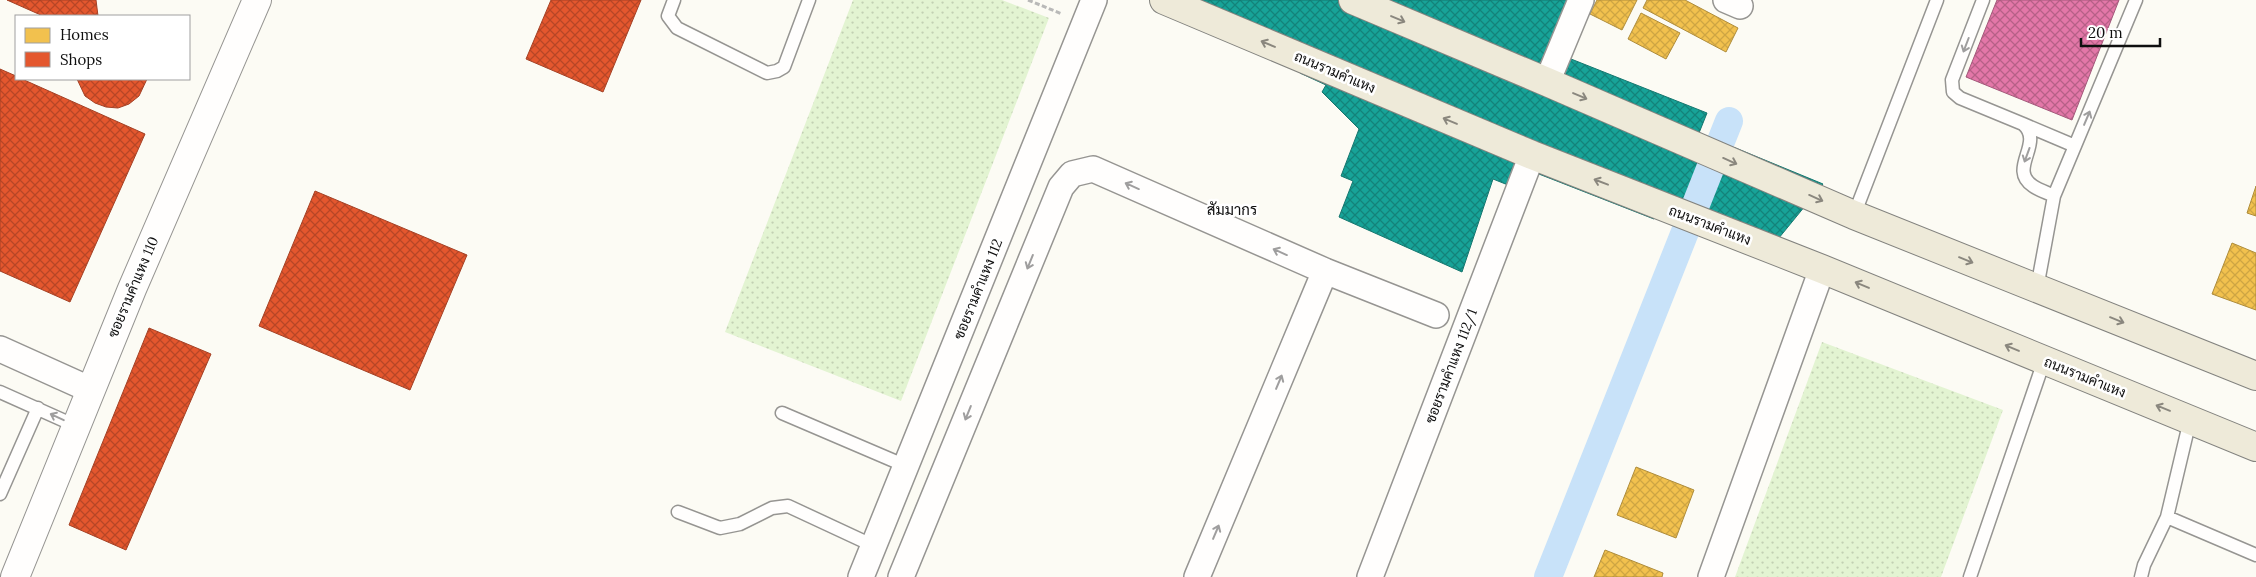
<svg xmlns="http://www.w3.org/2000/svg" width="2256" height="577" font-family="Lora,Sarabun,serif">
<defs>
<pattern id="grass-dots" width="8" height="8" patternUnits="userSpaceOnUse" patternTransform="scale(1.25)"><rect width="8" height="8" fill="#e3f4d2"/><path d="M2 2h.1M6 6h.1" fill="none" stroke="#c2d0b3" stroke-width="1.8" stroke-linecap="round"/></pattern>
<pattern id="homes-cross-hatch" width="8" height="8" patternUnits="userSpaceOnUse" patternTransform="scale(1.25)"><rect width="8" height="8" fill="#f2c14e"/><path d="M0 0l8 8M0 8l8-8" fill="none" stroke="#cea543"/></pattern>
<pattern id="shops-cross-hatch" width="8" height="8" patternUnits="userSpaceOnUse" patternTransform="scale(1.25)"><rect width="8" height="8" fill="#e4572e"/><path d="M0 0l8 8M0 8l8-8" fill="none" stroke="#b74626"/></pattern>
<pattern id="health-cross-hatch" width="8" height="8" patternUnits="userSpaceOnUse" patternTransform="scale(1.25)"><rect width="8" height="8" fill="#e377a8"/><path d="M0 0l8 8M0 8l8-8" fill="none" stroke="#b66087"/></pattern>
<pattern id="public-cross-hatch" width="8" height="8" patternUnits="userSpaceOnUse" patternTransform="scale(1.25)"><rect width="8" height="8" fill="#17a398"/><path d="M0 0l8 8M0 8l8-8" fill="none" stroke="#13837a"/></pattern>
</defs>
<rect width="100%" height="100%" fill="#fcfbf4"/>
<path fill="url(#grass-dots)" d="M 853,0 L 1002,0 L 1049,18 L 901,401 L 725,332 Z
M 1822,342 L 2003,410 L 1941,577 L 1735,577 Z"/>
<path fill="url(#homes-cross-hatch)" stroke="#ae8c3b" d="M 1597,0 L 1637,0 L 1622,30 L 1590,14 Z
M 1647,0 L 1685,0 L 1738,28 L 1726,52 L 1643,8 Z
M 1641,13 L 1680,33 L 1666,59 L 1628,39 Z
M 2256,186 L 2256,216 L 2247,213 Z
M 2232,243 L 2256,253 L 2256,310 L 2212,294 Z
M 1636,467 L 1694,490 L 1676,538 L 1617,515 Z
M 1605,550 L 1663,573 L 1662,577 L 1594,577 Z"/>
<path fill="url(#shops-cross-hatch)" stroke="#a44125" d="M 7,0 L 96,0 L 98,16 L 43,16 Z
M 551,0 L 641,0 L 603,92 L 526,59 Z
M 0,69 L 16,76 L 16,79 L 22,79 L 145,134 L 70,302 L 0,271 Z
M 77,79 L 147,79 L 139,96 L 129,104 L 118,108 L 106,107 L 95,103 L 85,96 Z
M 315,191 L 467,255 L 410,390 L 259,326 Z
M 149,328 L 211,354 L 126,550 L 69,525 Z"/>
<path fill="url(#health-cross-hatch)" stroke="#a3587a" d="M 1997,0 L 2119,0 L 2072,120 L 1966,77 Z"/>
<path fill="url(#public-cross-hatch)" stroke="#15776f" d="M 1193,0 L 1567,0 L 1556,26 L 1577,35 L 1566,57 L 1707,113 L 1699,133 L 1823,184 L 1774,244 L 1664,199 L 1654,219 L 1521,167 L 1513,187 L 1493,179 L 1462,272 L 1339,217 L 1353,181 L 1341,176 L 1359,129 L 1322,92 L 1326,85 L 1300,73 L 1309,50 Z"/>
<g fill="none" stroke-linecap="round" stroke-linejoin="round">
<path stroke="#c8e2f9" stroke-width="28" d="M 1548,577 L 1729,121"/>
<defs>
<path id="service" d="M 674,0 L 668,16 L 677,28 L 767,73 L 777,71 L 784,67 L 809,0
M 1983,0 L 1952,80 L 1953,92 L 1960,98 L 2023,124 C 2045,143 2007,169 2033,186 C 2039,190 2048,193 2054,196
M 2023,124 L 2075,146
M 1854,215 L 1937,0
M 2037,288 L 2054,196 L 2136,0
M 0,392 L 76,426
M 782,413 L 906,466
M 0,494 L 38,408
M 678,512 L 720,528 L 740,524 L 772,508 L 788,506 L 874,546
M 2167,517 L 2256,555
M 1970,577 L 2044,361
M 2141,577 L 2144,565 L 2167,517 L 2190,420"/>
<path id="minor" d="M 1726,0 L 1740,6
M 1547,82 L 1581,0
M 0,349 L 91,390
M 861,577 L 1094,0
M 901,577 L 1061,187 L 1072,174 L 1093,169 L 1325,271 L 1436,315
M 1197,577 L 1325,271
M 1370,577 L 1532,155
M 1711,577 L 1822,269"/>
<path id="tertiary" d="M 15,577 L 132,289 L 257,0"/>
<path id="primary" d="M 1164,0 L 1532,155 L 1822,269 L 2256,447
M 1353,0 L 1547,82 L 1854,215 L 2256,376"/>
</defs>
<use href="#service" stroke="#969592" stroke-width="15"/>
<use href="#minor" stroke="#969592" stroke-width="28"/>
<use href="#tertiary" stroke="#969592" stroke-width="30"/>
<use href="#primary" stroke="#83837f" stroke-width="30"/>
<path stroke="#b9b9b8" stroke-width="3" stroke-dasharray="5 2.5" stroke-linecap="butt" d="M 1028,0 L 1062,14"/>
<use href="#service" stroke="#fffefd" stroke-width="12"/>
<use href="#minor" stroke="#fffefd" stroke-width="25"/>
<use href="#tertiary" stroke="#fffefd" stroke-width="28"/>
<use href="#primary" stroke="#eeead9" stroke-width="28"/>
</g>
<defs><path id="oneway-shaft" d="M-6 0H5M1.5-3L5.5 0L1.5 3" fill="none" stroke-width="1.6" stroke-linecap="round" stroke-linejoin="round" transform="scale(1.25)"/></defs>
<g stroke="#8a877e">
<use href="#oneway-shaft" transform="translate(1398 19) rotate(23)"/>
<use href="#oneway-shaft" transform="translate(1268 44) rotate(-157)"/>
<use href="#oneway-shaft" transform="translate(1580 96) rotate(23)"/>
<use href="#oneway-shaft" transform="translate(1450 121) rotate(-157)"/>
<use href="#oneway-shaft" transform="translate(1730 161) rotate(24)"/>
<use href="#oneway-shaft" transform="translate(1601 182) rotate(-159)"/>
<use href="#oneway-shaft" transform="translate(1816 198) rotate(24)"/>
<use href="#oneway-shaft" transform="translate(1966 260) rotate(22)"/>
<use href="#oneway-shaft" transform="translate(1862 285) rotate(-157)"/>
<use href="#oneway-shaft" transform="translate(2117 320) rotate(22)"/>
<use href="#oneway-shaft" transform="translate(2012 348) rotate(-157)"/>
<use href="#oneway-shaft" transform="translate(2163 408) rotate(-158)"/>
</g>
<g stroke="#9f9e9e">
<use href="#oneway-shaft" transform="translate(1966 45) rotate(111)"/>
<use href="#oneway-shaft" transform="translate(2087 118) rotate(-67)"/>
<use href="#oneway-shaft" transform="translate(2027 155) rotate(110)"/>
<use href="#oneway-shaft" transform="translate(1132 186) rotate(-156)"/>
<use href="#oneway-shaft" transform="translate(1280 252) rotate(-156)"/>
<use href="#oneway-shaft" transform="translate(1030 262) rotate(112)"/>
<use href="#oneway-shaft" transform="translate(1279 382) rotate(-67)"/>
<use href="#oneway-shaft" transform="translate(968 413) rotate(112)"/>
<use href="#oneway-shaft" transform="translate(57 417) rotate(-155)"/>
<use href="#oneway-shaft" transform="translate(1216 532) rotate(-67)"/>
</g>
<g text-anchor="middle" dominant-baseline="central" stroke-width="5" stroke-linejoin="round" paint-order="stroke">
<g font-size="14" fill="#0f0f0f" stroke="#fff">
<text transform="translate(1335 72) rotate(23)">ถนนรามคำแหง</text>
<text transform="translate(1710 225) rotate(21)">ถนนรามคำแหง</text>
<text transform="translate(133 287) rotate(-67)">ซอยรามคำแหง 110</text>
<text transform="translate(978 289) rotate(-68)">ซอยรามคำแหง 112</text>
<text transform="translate(1451 366) rotate(-69)">ซอยรามคำแหง 112/1</text>
<text transform="translate(2085 377) rotate(22)">ถนนรามคำแหง</text>
</g>
<g font-size="15" fill="#0f0f0f" stroke="#fff">
<text x="1232" y="209">สัมมากร</text>
</g>
</g>
<rect x="15" y="15" width="175" height="65" fill="#ffffff" stroke="#9f9f9f"/>
<rect x="25" y="28" width="25" height="15" fill="#f2c14e" stroke="#9f9f9f"/>
<text x="60" y="40" font-size="15" fill="#0f0f0f">Homes</text>
<rect x="25" y="52" width="25" height="15" fill="#e4572e" stroke="#9f9f9f"/>
<text x="60" y="65" font-size="15" fill="#0f0f0f">Shops</text>
<path d="M2081 38v8h79v-8" fill="none" stroke="#0f0f0f" stroke-width="2.5"/>
<text x="2088" y="38" font-size="15" fill="#0f0f0f" stroke="#ffffff" stroke-width="4" paint-order="stroke">20 m</text>
</svg>
